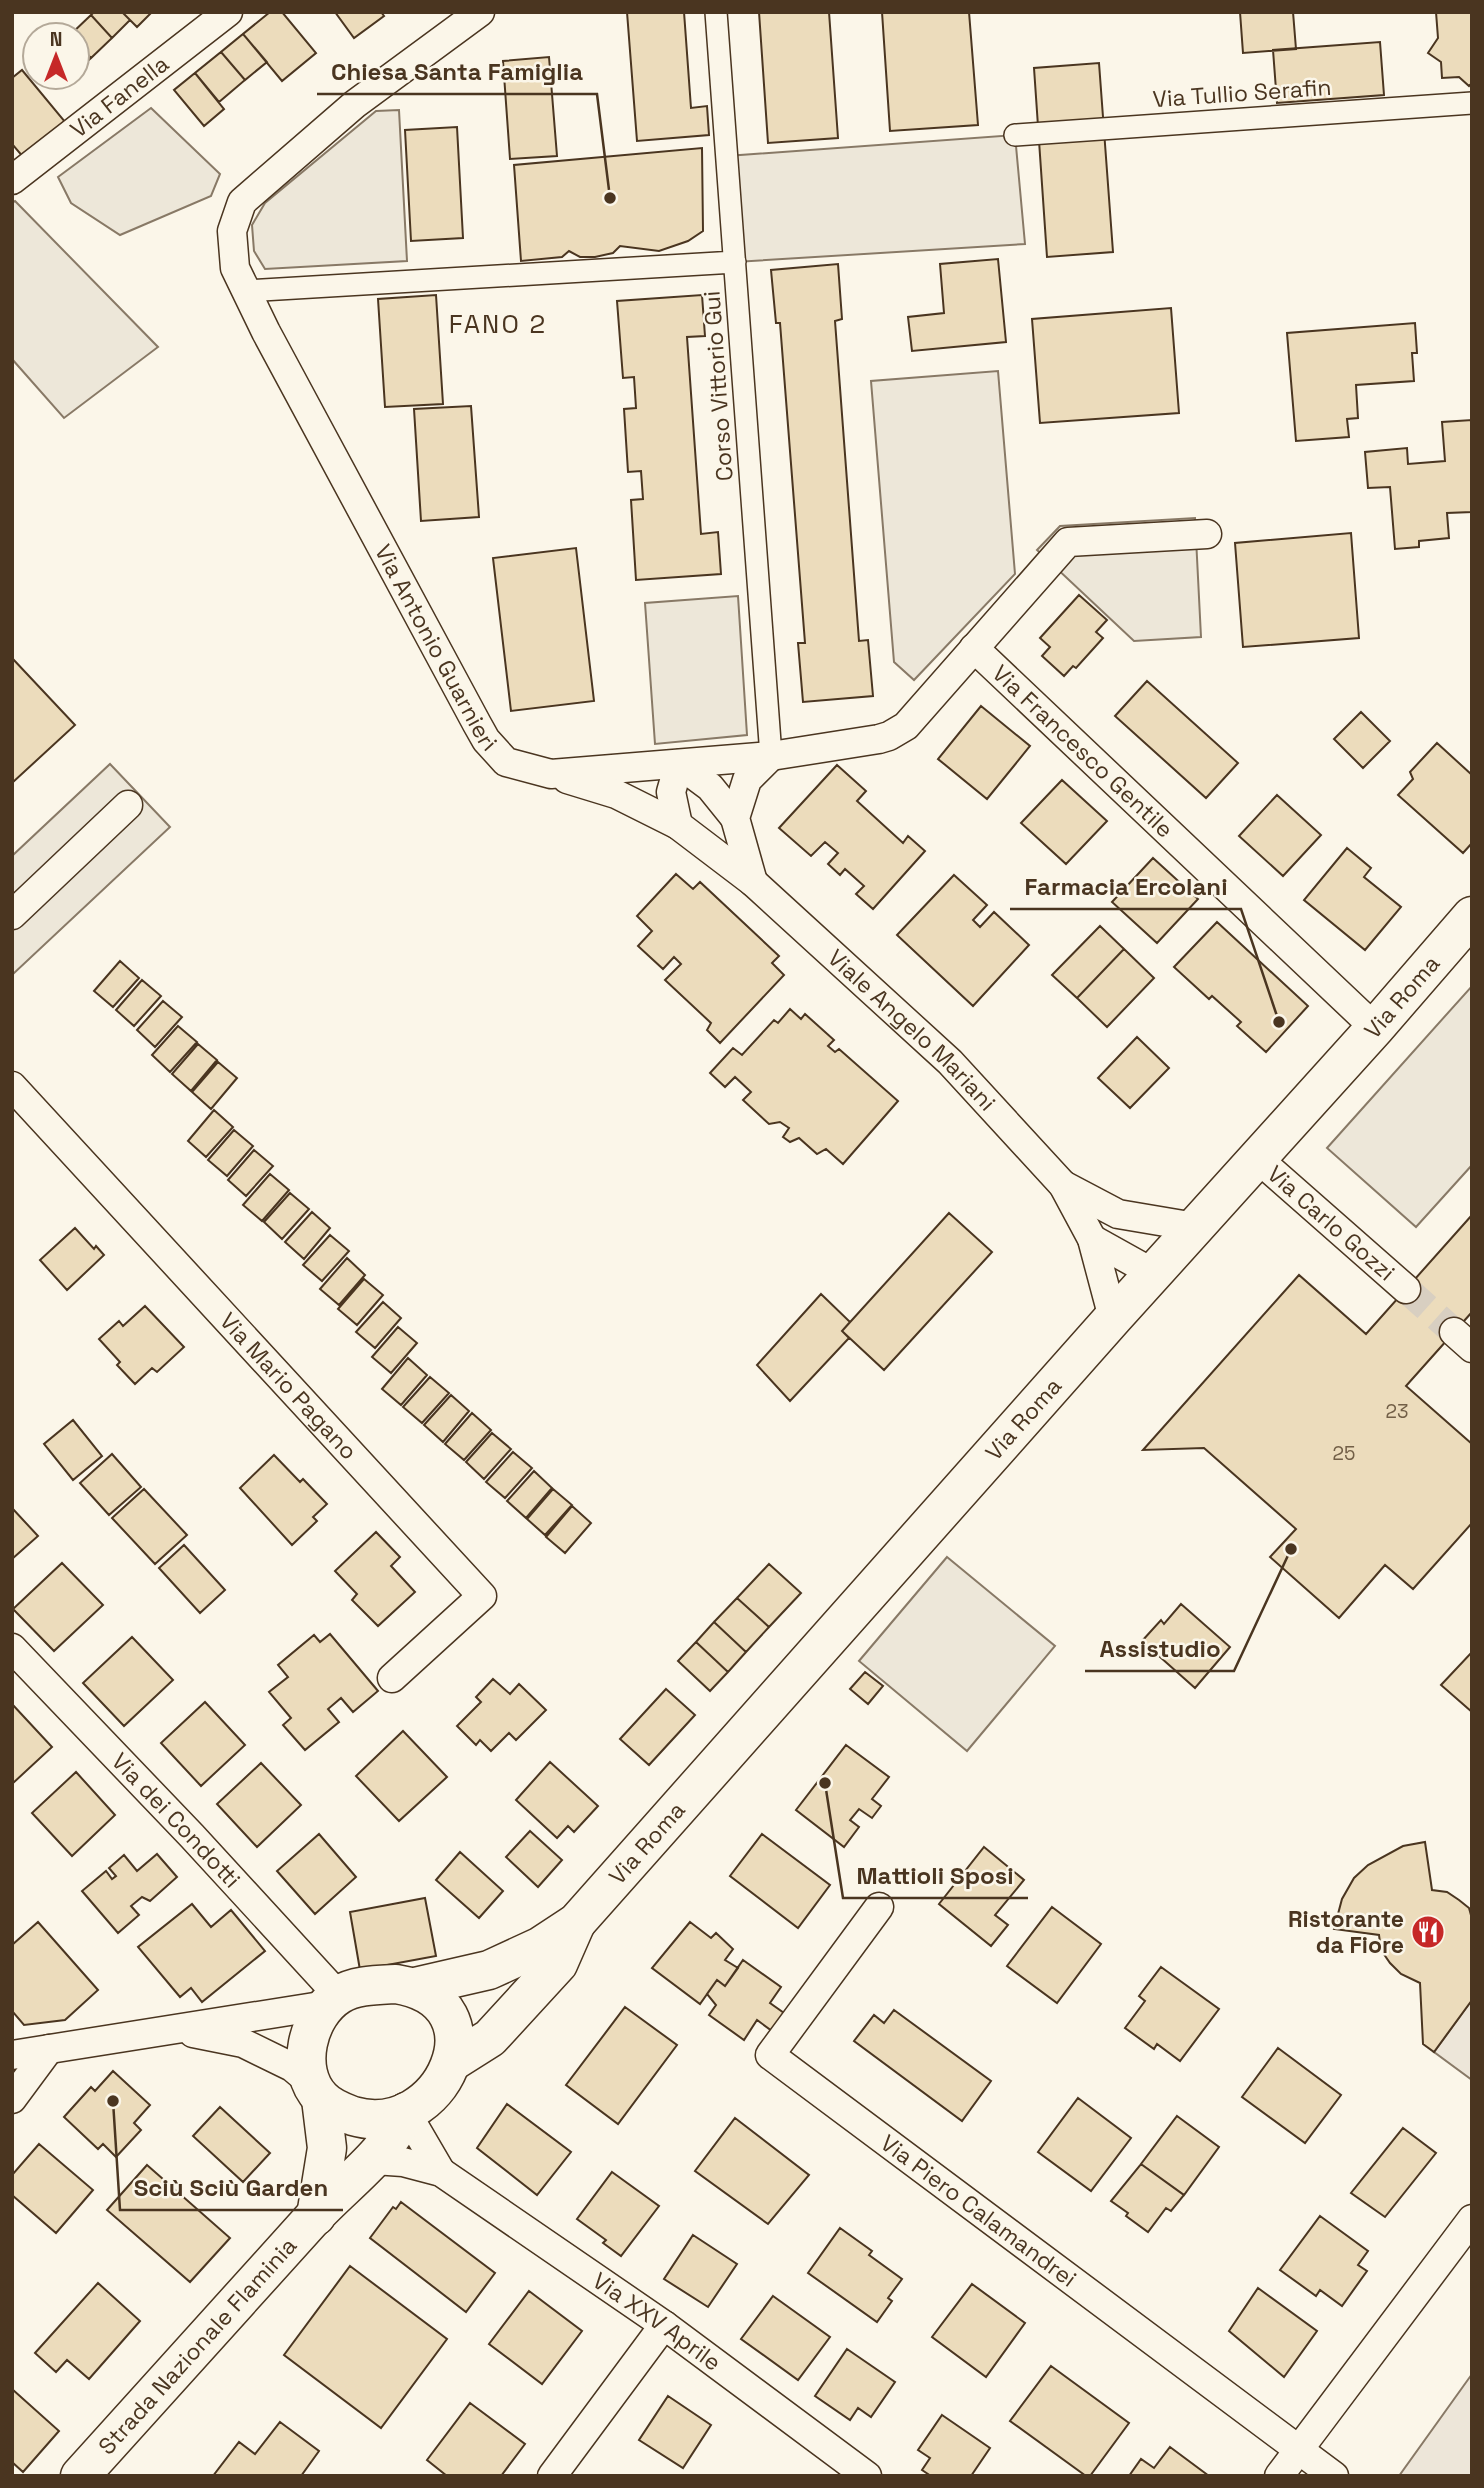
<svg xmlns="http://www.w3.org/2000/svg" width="1484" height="2488" font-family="'Space Grotesk',sans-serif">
<rect width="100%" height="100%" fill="#fbf6e9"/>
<path fill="#ede6d9" stroke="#887966" stroke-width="2" d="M 1472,2000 L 1472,2080 L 1434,2052 Z
M 1472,2374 L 1472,2476 L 1399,2476 Z"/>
<path fill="#ede7d9" stroke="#887966" stroke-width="2" d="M 151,108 L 220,174 L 211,196 L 120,235 L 71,203 L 58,177 Z
M 399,110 L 407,261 L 265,269 L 254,251 L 252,225 L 265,203 L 376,111 Z
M 1015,135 L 1025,244 L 735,262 L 727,156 Z
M 15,201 L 158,347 L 64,418 L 12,359 L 12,203 Z
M 998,371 L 1015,574 L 914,680 L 894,662 L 871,381 Z
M 1195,518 L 1201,637 L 1134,641 L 1037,550 L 1060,526 Z
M 738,596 L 747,735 L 655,744 L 645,603 Z
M 110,764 L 170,827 L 12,975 L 12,856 Z
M 1472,986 L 1472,1165 L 1416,1227 L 1327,1148 Z
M 947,1557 L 1055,1646 L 967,1751 L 859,1661 Z"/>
<path fill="#ecdcbc" stroke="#4a3520" stroke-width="2" d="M 94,12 L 122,12 L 130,20 L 112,38 L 91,15 Z
M 122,12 L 152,12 L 137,27 Z
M 270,12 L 282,12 L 316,53 L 282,81 L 243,34 Z
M 335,12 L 381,12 L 384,16 L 354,38 Z
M 627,12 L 684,12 L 691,108 L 707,106 L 709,135 L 637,141 Z
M 759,12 L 829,12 L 838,138 L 768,143 Z
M 882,12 L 969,12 L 978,125 L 890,131 Z
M 1240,12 L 1293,12 L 1296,49 L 1243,53 Z
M 1436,12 L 1472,12 L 1472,83 L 1469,86 L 1459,77 L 1442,78 L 1441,62 L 1428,53 L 1438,38 Z
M 91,15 L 112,38 L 91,58 L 77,44 L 77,35 L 70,35 Z
M 243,34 L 267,62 L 245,80 L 221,52 Z
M 1380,42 L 1384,95 L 1277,103 L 1273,50 Z
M 77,44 L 91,58 L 77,71 Z
M 221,52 L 245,80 L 219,102 L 195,73 Z
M 549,57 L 557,156 L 510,159 L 503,61 Z
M 1099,63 L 1113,252 L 1047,257 L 1034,68 Z
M 22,70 L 66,123 L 24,158 L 12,144 L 12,78 Z
M 195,73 L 224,109 L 204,126 L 174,90 Z
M 457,127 L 463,238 L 411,241 L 405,130 Z
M 702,148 L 703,231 L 688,241 L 659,251 L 620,246 L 613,253 L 595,257 L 580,257 L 569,251 L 562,257 L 521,261 L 514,165 Z
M 998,259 L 1006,342 L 912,351 L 908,317 L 944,313 L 940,264 Z
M 838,264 L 842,319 L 835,321 L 859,641 L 868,640 L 873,696 L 803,702 L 798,643 L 805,643 L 780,323 L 776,323 L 771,270 Z
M 436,295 L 443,404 L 385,407 L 378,299 Z
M 702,295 L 705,336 L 687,337 L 701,534 L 718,532 L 721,574 L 636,580 L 631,500 L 643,499 L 641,471 L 628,472 L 624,409 L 636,408 L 634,377 L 623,378 L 617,301 Z
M 1171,308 L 1179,413 L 1040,423 L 1032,319 Z
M 1415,323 L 1417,353 L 1412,353 L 1414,381 L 1356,385 L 1358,418 L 1347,419 L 1349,437 L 1296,441 L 1287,333 Z
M 471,406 L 479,517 L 421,521 L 414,409 Z
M 1472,420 L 1472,512 L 1447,513 L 1449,538 L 1419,541 L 1419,547 L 1395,549 L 1390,487 L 1368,488 L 1365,452 L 1407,448 L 1408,464 L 1445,461 L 1442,422 Z
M 1351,533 L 1359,638 L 1243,647 L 1235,543 Z
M 576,548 L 594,701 L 511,711 L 493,558 Z
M 1079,595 L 1107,620 L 1096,632 L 1103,638 L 1076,668 L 1073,666 L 1064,676 L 1042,656 L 1050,647 L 1040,638 Z
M 12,658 L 75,725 L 12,783 Z
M 1147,681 L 1238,763 L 1206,798 L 1115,716 Z
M 981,706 L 1030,746 L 987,799 L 938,759 Z
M 1361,712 L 1390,741 L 1363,768 L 1334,739 Z
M 1437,743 L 1472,775 L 1472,843 L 1463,853 L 1398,795 L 1413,779 L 1410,772 Z
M 837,765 L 866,791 L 857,801 L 903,843 L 908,836 L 925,851 L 873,909 L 856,894 L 864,886 L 845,869 L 840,875 L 828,864 L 838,853 L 825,842 L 811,856 L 779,828 Z
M 1062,780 L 1107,821 L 1066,864 L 1021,823 Z
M 1277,795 L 1321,835 L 1283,876 L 1239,836 Z
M 1347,848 L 1371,868 L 1364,877 L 1401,907 L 1365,950 L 1304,900 Z
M 1153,858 L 1198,899 L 1157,943 L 1112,902 Z
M 676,874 L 693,889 L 700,882 L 779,956 L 772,963 L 784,975 L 720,1043 L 707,1030 L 711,1023 L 665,980 L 681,964 L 674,957 L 663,969 L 638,946 L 652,931 L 637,916 Z
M 954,875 L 987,905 L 973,920 L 980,927 L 994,912 L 1029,945 L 973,1006 L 897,935 Z
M 1217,922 L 1308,1006 L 1266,1052 L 1237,1026 L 1241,1022 L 1212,996 L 1209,999 L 1174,967 Z
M 1100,926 L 1124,949 L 1077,998 L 1052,975 Z
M 1124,949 L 1154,978 L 1107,1027 L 1077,998 Z
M 120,961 L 139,978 L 113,1007 L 94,991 Z
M 142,980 L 161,996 L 134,1026 L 116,1010 Z
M 163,1001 L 182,1017 L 155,1047 L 137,1030 Z
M 790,1009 L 801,1019 L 805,1014 L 834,1040 L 828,1046 L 835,1052 L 839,1049 L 898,1101 L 843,1164 L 826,1149 L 817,1154 L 799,1138 L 790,1142 L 783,1137 L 789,1128 L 780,1122 L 769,1124 L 743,1100 L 751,1092 L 735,1077 L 725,1087 L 710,1073 L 733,1048 L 742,1055 L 774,1020 L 778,1023 Z
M 178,1026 L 197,1042 L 170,1072 L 152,1055 Z
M 1137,1037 L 1169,1068 L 1130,1108 L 1098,1078 Z
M 198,1044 L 217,1060 L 191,1091 L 172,1074 Z
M 218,1062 L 237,1078 L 211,1109 L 192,1092 Z
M 214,1110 L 233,1127 L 206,1157 L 188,1141 Z
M 234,1130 L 253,1146 L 227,1176 L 208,1160 Z
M 254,1150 L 273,1166 L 246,1196 L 228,1180 Z
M 270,1174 L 289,1190 L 262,1221 L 243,1205 Z
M 290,1193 L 309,1209 L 282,1239 L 264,1222 Z
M 312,1212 L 330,1228 L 304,1259 L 285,1242 Z
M 949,1213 L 992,1252 L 884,1370 L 842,1331 Z
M 1472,1215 L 1472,1312 L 1406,1386 L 1472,1444 L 1472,1523 L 1413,1589 L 1385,1565 L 1339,1618 L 1270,1557 L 1296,1529 L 1204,1448 L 1143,1450 L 1299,1275 L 1366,1334 Z
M 75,1228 L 94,1249 L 96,1246 L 104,1255 L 67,1290 L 40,1260 Z
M 330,1235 L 349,1251 L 322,1281 L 303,1265 Z
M 347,1258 L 365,1275 L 339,1305 L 320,1289 Z
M 364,1279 L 383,1295 L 357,1325 L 338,1309 Z
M 821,1294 L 850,1322 L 842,1331 L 849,1338 L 790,1401 L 757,1365 Z
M 383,1302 L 401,1318 L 375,1348 L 356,1332 Z
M 145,1306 L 184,1347 L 157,1372 L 152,1368 L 135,1384 L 117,1365 L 120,1362 L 99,1339 L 119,1321 L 123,1326 Z
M 398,1327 L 417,1343 L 391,1373 L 372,1357 Z
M 408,1358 L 427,1375 L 401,1405 L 382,1389 Z
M 430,1377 L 449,1393 L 422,1423 L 403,1407 Z
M 451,1395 L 469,1411 L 443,1442 L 424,1425 Z
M 472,1413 L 491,1430 L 464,1460 L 445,1444 Z
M 73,1420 L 102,1456 L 73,1480 L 44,1444 Z
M 492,1433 L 511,1449 L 484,1479 L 466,1462 Z
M 513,1452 L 532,1468 L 505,1498 L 486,1482 Z
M 112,1454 L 141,1487 L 109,1515 L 80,1483 Z
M 274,1455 L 300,1482 L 303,1479 L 327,1504 L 313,1517 L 317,1521 L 292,1545 L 240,1488 Z
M 534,1471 L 552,1488 L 526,1518 L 507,1501 Z
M 144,1489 L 187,1535 L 155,1564 L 112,1518 Z
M 553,1489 L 572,1505 L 545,1535 L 527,1519 Z
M 572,1506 L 591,1523 L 565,1553 L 546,1537 Z
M 12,1508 L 38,1536 L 12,1559 Z
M 376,1532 L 400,1557 L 391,1566 L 415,1592 L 378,1626 L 352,1600 L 357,1594 L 335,1571 Z
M 184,1545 L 225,1590 L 200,1613 L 159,1568 Z
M 62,1563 L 103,1605 L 54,1651 L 13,1609 Z
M 769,1564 L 801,1593 L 769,1627 L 737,1598 Z
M 737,1598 L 769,1627 L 746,1652 L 714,1622 Z
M 1181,1604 L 1230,1647 L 1195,1688 L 1142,1641 L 1161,1620 L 1164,1624 Z
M 714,1622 L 746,1652 L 728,1672 L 696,1642 Z
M 330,1634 L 378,1691 L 353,1712 L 341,1698 L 328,1709 L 339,1722 L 305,1750 L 283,1725 L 291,1718 L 269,1692 L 288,1677 L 278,1665 L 314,1635 L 320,1642 Z
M 132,1637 L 173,1680 L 124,1726 L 83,1683 Z
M 696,1642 L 728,1672 L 710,1691 L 678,1661 Z
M 1472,1652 L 1472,1712 L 1441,1685 Z
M 865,1672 L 883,1686 L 868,1704 L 850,1689 Z
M 493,1679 L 510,1694 L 519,1684 L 546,1710 L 516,1740 L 509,1733 L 491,1751 L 480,1740 L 476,1745 L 457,1726 L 481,1702 L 476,1697 Z
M 666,1689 L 695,1715 L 649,1765 L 620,1739 Z
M 205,1702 L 245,1745 L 201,1786 L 161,1743 Z
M 12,1704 L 52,1747 L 12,1784 Z
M 403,1731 L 447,1777 L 399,1821 L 356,1776 Z
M 846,1745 L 889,1777 L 872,1799 L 881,1806 L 872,1818 L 859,1809 L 850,1820 L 859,1827 L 844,1847 L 796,1810 Z
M 550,1762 L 598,1806 L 574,1832 L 568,1826 L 557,1838 L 516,1800 Z
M 261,1763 L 301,1805 L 257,1847 L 217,1804 Z
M 76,1772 L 115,1815 L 72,1856 L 32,1813 Z
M 530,1831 L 562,1860 L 538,1887 L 506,1857 Z
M 319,1834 L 356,1877 L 315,1914 L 277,1871 Z
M 762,1834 L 830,1885 L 798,1928 L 730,1876 Z
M 1425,1842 L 1432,1890 L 1447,1892 L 1459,1900 L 1469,1908 L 1472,1919 L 1472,2000 L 1434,2052 L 1423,2044 L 1420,1983 L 1401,1974 L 1390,1963 L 1381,1950 L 1379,1935 L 1334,1929 L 1342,1899 L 1354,1878 L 1368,1865 L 1403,1846 Z
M 984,1847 L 1024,1880 L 995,1915 L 1008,1925 L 991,1946 L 939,1904 Z
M 460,1852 L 503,1891 L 479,1918 L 436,1880 Z
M 157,1854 L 177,1877 L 150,1901 L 142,1897 L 131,1906 L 139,1915 L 118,1933 L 82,1891 L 106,1871 L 112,1879 L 116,1876 L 109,1868 L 124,1855 L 137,1871 Z
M 425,1898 L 436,1956 L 360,1970 L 350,1912 Z
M 192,1904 L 211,1927 L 231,1910 L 265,1951 L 202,2002 L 191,1988 L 180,1997 L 138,1947 Z
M 1052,1907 L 1101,1944 L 1057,2003 L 1007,1966 Z
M 38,1922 L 98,1990 L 65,2020 L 24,2025 L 12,2011 L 12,1945 Z
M 690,1922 L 711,1938 L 716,1933 L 733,1949 L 725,1960 L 738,1968 L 725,1986 L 717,1980 L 700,2004 L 652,1968 Z
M 743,1960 L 781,1987 L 770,2003 L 784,2013 L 772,2031 L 757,2020 L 744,2040 L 709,2015 L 716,2005 L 707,1994 L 717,1980 L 725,1986 Z
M 1161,1967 L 1219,2009 L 1180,2061 L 1157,2044 L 1154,2049 L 1125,2028 L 1145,2001 L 1139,1996 Z
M 625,2007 L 677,2045 L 618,2124 L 566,2085 Z
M 894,2010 L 991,2081 L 962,2121 L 854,2041 L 874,2015 L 884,2023 Z
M 1278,2048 L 1341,2095 L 1305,2143 L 1242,2097 Z
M 113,2071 L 150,2105 L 134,2123 L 141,2130 L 116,2157 L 103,2144 L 98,2149 L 64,2117 L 91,2087 L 95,2091 Z
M 1078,2098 L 1131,2138 L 1091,2191 L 1038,2152 Z
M 507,2104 L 571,2152 L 537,2195 L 477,2148 Z
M 220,2107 L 270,2153 L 243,2182 L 193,2136 Z
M 1177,2116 L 1219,2147 L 1184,2195 L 1141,2164 Z
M 735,2118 L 809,2175 L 768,2224 L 695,2171 Z
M 1403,2128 L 1436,2153 L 1385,2217 L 1351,2193 Z
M 39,2144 L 93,2190 L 56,2233 L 12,2195 L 12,2175 Z
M 1141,2164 L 1184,2195 L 1171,2211 L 1166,2208 L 1148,2232 L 1126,2216 L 1128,2213 L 1111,2201 Z
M 147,2165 L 230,2238 L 190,2282 L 107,2210 Z
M 612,2172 L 659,2206 L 621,2256 L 603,2243 L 606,2240 L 577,2219 Z
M 401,2202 L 495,2273 L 466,2312 L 370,2238 L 393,2207 L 396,2209 Z
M 1320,2216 L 1368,2251 L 1358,2265 L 1367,2271 L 1342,2306 L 1320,2290 L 1316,2296 L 1280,2270 Z
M 840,2228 L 872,2251 L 869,2255 L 902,2279 L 888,2298 L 892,2301 L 877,2322 L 808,2273 Z
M 693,2235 L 737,2264 L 708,2307 L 664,2279 Z
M 350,2266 L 447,2339 L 381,2428 L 284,2355 Z
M 98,2283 L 140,2321 L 89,2379 L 67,2360 L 56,2372 L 35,2353 Z
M 972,2284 L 1025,2323 L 986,2377 L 932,2337 Z
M 1258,2288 L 1317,2331 L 1284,2377 L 1229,2331 Z
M 529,2291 L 582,2331 L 542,2384 L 489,2344 Z
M 773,2296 L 830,2337 L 798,2380 L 741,2339 Z
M 847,2349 L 895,2382 L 871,2417 L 858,2408 L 850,2420 L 815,2396 Z
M 1051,2366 L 1129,2423 L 1090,2476 L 1086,2476 L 1010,2421 Z
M 12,2389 L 59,2431 L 23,2472 L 12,2462 Z
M 668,2396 L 711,2425 L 683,2468 L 639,2440 Z
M 470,2403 L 525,2444 L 501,2476 L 447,2476 L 427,2460 Z
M 942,2415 L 990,2448 L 971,2476 L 931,2476 L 922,2470 L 930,2458 L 918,2450 Z
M 280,2422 L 319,2451 L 301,2476 L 213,2476 L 239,2442 L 255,2454 Z
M 1170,2447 L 1209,2476 L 1129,2476 L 1141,2459 L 1154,2468 Z"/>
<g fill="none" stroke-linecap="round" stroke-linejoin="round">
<path stroke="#d8cfc1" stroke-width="28" stroke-dasharray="28 14" stroke-linecap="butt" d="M 1406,1289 L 1454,1332"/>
<defs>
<path id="pedestrian" d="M 716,12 L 771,756
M 1015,135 L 1472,103
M 246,291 L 735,262"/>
<g id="minor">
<path id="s1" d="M 480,12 L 355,104 L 242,202 L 232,231 L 235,268 L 266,332 L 477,724 L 486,740 L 506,762 L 551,774 L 771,756 L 879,739 L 889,736 L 906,726 L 1068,542 L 1207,534"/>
<path id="s2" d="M 12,180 L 228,12"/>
<path id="s3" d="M 974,648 L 1375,1028"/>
<path d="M 679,764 L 710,787 L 735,818"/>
<path id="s4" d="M 567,779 L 616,794 L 678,825 L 753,882 L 950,1062 L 1063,1185 L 1092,1239 L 1113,1318"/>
<path d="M 678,825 L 671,792 L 679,764"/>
<path d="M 753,882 L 735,818 L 747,780 L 771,756"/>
<path d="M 12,915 L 128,805"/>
<path id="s5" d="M 12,1086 L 482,1596 L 392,1678"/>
<path id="s6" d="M 1256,1157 L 1406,1289"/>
<path d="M 1063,1185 L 1118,1214 L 1195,1227"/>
<path d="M 1092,1239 L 1153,1273"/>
<path d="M 1454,1332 L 1472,1348"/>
<path id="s7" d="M 12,1648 L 192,1836 L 338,1995"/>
<path id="s8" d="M 879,1907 L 770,2055 L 1334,2476"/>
<path d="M 193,2033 L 243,2043 L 292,2067 L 311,2083"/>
<path d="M 12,2055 L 327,2005"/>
<path d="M 12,2099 L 49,2049"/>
<path d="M 406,2112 L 441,2172"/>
<path id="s9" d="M 374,2160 L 403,2162 L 441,2172 L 664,2325 L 867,2476"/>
<path d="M 552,2476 L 664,2325"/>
<path d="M 1279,2476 L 1472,2219"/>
</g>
<g id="secondary">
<path d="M 396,1984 C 507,2002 441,2142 353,2116 C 342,2112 330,2108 321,2098 C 294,2070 307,2015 339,1995 C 355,1985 377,1985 396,1984 Z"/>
<path id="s10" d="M 415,1987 L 489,1970 L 541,1946 L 576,1923 L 1113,1318 L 1375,1028 L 1472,916"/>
<path d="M 452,2062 L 490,2038 L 558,1964 L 576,1923"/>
<path d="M 316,2216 L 327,2148 L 321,2099"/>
<path id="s11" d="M 80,2476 C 158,2390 235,2304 312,2219 C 345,2183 385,2157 406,2112"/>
</g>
</defs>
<use href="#pedestrian" stroke="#4a3520" stroke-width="24"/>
<use href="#minor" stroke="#4a3520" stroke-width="31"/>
<use href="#secondary" stroke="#4a3520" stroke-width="41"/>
<use href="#pedestrian" stroke="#fbf6e9" stroke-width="21"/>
<use href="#minor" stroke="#fbf6e9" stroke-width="28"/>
<use href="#secondary" stroke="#fbf6e9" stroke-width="38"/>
</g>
<defs>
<symbol id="restaurant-disc" viewBox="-11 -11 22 22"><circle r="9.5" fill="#c62828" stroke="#fbf6e9"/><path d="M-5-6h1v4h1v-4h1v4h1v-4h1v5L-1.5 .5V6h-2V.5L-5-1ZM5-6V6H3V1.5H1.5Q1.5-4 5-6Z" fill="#fff"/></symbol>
</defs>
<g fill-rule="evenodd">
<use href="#restaurant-disc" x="1409" y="1913" width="38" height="38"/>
</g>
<g text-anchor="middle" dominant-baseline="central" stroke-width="5" stroke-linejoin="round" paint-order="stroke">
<g font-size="19" fill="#725f47">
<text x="1397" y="1411">23</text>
<text x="1344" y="1453">25</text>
</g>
<g font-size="23" fill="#4a3520" stroke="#fbf6e9">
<text transform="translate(1242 93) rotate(-4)">Via Tullio Serafin</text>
<text stroke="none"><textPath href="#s2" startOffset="136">Via Fanella</textPath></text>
<text transform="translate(718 386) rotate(-94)">Corso Vittorio Gui</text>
<text stroke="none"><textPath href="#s1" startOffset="802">Via Antonio Guarnieri</textPath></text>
<text stroke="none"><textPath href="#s3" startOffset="150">Via Francesco Gentile</textPath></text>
<text stroke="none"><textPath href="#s10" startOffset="1416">Via Roma</textPath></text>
<text stroke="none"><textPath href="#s4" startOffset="432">Viale Angelo Mariani</textPath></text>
<text stroke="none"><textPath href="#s6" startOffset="100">Via Carlo Gozzi</textPath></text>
<text stroke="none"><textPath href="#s5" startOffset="408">Via Mario Pagano</textPath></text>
<text stroke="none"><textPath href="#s10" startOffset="849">Via Roma</textPath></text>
<text stroke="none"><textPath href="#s7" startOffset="238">Via dei Condotti</textPath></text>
<text stroke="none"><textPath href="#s10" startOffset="282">Via Roma</textPath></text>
<text stroke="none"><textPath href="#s8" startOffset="444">Via Piero Calamandrei</textPath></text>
<text stroke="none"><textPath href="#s9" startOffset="331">Via XXV Aprile</textPath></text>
<text stroke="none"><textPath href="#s11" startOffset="175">Strada Nazionale Flaminia</textPath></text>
</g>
<g font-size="23" font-weight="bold" fill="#4a3520" stroke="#fbf6e9" text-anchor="end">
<text x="1404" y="1919">Ristorante<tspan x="1404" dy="26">da Fiore</tspan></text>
</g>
<g font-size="26" letter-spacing="2" fill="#4a3520" stroke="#fbf6e9">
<text x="498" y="324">FANO 2</text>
</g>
</g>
<path fill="none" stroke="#4a3520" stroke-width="2.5" d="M610 198L597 94H317M1279 1022L1241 909H1010M1291 1549L1234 1671H1085M825 1783L843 1898H1028M113 2101L120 2210H343"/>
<g fill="#4a3520" stroke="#fbf6e9" stroke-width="2.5">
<circle cx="610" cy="198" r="7"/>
<circle cx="1279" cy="1022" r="7"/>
<circle cx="1291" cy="1549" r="7"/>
<circle cx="825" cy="1783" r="7"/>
<circle cx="113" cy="2101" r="7"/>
</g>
<g font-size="24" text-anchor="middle" font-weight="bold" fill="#4a3520" stroke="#fbf6e9" stroke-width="5" stroke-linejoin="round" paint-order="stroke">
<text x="457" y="80">Chiesa Santa Famiglia</text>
<text x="1126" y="895">Farmacia Ercolani</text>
<text x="1160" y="1657">Assistudio</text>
<text x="935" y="1884">Mattioli Sposi</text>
<text x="231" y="2196">Sciù Sciù Garden</text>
</g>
<rect width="1484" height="2488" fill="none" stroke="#4a3520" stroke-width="28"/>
<g transform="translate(56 56)"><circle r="33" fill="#fbf6e9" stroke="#b4a999" stroke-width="2"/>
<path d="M0-5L12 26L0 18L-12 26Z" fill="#c62828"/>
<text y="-10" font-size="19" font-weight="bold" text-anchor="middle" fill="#4a3520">N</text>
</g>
</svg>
